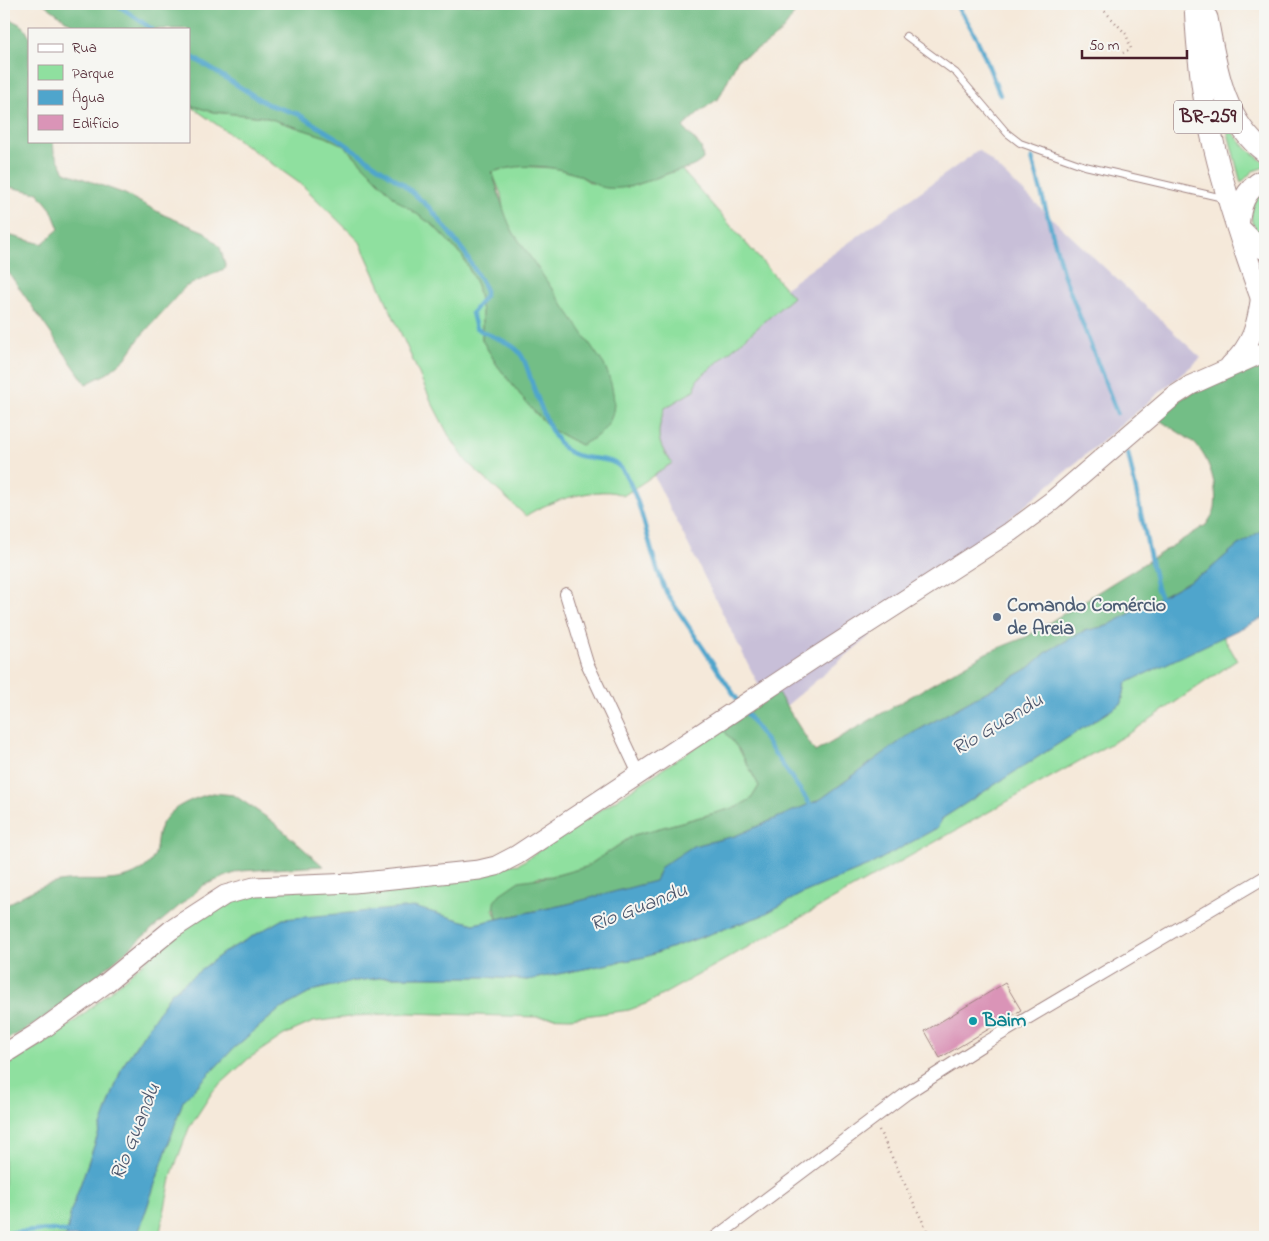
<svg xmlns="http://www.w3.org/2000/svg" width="1269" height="1241" font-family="'Indie Flower',sans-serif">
<rect width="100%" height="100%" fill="#f6f6f2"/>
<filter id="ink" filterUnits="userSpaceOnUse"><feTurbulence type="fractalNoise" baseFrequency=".02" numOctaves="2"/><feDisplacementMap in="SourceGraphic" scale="10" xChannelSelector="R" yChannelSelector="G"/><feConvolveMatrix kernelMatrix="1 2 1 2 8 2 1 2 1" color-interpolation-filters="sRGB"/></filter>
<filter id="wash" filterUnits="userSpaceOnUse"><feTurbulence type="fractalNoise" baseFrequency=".0096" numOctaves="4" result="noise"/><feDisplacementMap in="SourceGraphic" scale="20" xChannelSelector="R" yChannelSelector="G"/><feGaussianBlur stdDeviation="1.12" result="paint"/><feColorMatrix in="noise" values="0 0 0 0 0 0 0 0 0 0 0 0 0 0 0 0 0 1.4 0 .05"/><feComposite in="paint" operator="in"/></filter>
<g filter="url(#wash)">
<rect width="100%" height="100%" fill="#f5e9da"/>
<path fill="#c8bfd8" d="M 979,150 L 1201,358 L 774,716 L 619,406 Z"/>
<path fill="#8fe09f" stroke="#6c8065" d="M 189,105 L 213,112 L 265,117 L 326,137 L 345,146 L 397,200 L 434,226 L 463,257 L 477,285 L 482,311 L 482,340 L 497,365 L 529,406 L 551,429 L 581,445 L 563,306 L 513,232 L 504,216 L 501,194 L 492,172 L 516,166 L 554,168 L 577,174 L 591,183 L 636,185 L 681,169 L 793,297 L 697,380 L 695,390 L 665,408 C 657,432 655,441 672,463 L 623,496 C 604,483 542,503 526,516 L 467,462 L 449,436 L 432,403 L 360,242 L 302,185 Z
M 1226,125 L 1247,149 L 1265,163 L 1265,167 L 1253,171 L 1241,183 Z
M 1265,190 L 1265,238 C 1245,227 1249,202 1265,190 Z
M 1223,636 L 1237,660 L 1133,731 L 648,1003 L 629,1010 L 570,1018 L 408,1013 L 356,1016 L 313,1022 L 284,1035 L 248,1059 L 213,1091 L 189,1128 L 172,1174 L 159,1237 L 137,1237 L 183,1101 L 234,1048 L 279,1010 L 315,990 L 350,982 L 386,977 L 484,977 L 528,980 L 645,957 L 761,916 L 803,893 L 868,866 L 937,828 L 943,818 L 1122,703 L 1126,683 Z
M 723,729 L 740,751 L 759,786 L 751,799 L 737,807 L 634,835 L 586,867 L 554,876 L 537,877 L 493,909 L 497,919 L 474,924 L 447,917 L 283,919 L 223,953 L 171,993 L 122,1067 L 71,1211 L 66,1237 L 4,1237 L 4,1065 L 43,1044 L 79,1018 L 205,909 L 224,898 L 519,864 Z"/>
<path fill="#73be86" stroke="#5e6e58" d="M 44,4 L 803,4 L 798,5 C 786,34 765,47 738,59 L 719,98 L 698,113 L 683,127 L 701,147 L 703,159 C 692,170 683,168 669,173 C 650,180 627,191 606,188 C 594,186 586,177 575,174 C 548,164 519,164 492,172 C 499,192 503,213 513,232 L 605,366 C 619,401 620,428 581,445 L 551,429 L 529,406 L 497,365 L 482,340 L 482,311 L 477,285 L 463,257 L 434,226 L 397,200 L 345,146 L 326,137 L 265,117 L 213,112 L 189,105 L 189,29 L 78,29 Z
M 4,16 L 23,26 L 29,36 L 29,141 L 53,141 L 54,152 L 65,172 L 125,194 L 164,215 L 205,232 L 220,247 L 226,268 L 185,287 L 141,336 L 125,359 L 108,373 L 86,384 L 4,266 L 4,234 L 42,244 L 59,229 L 51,209 L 38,193 L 4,186 Z
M 1265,356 L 1265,528 L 1233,549 L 1208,571 L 1107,626 L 1084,631 L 1048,651 L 1029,668 L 906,737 L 821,799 L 735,836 L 693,846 L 656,881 L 568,904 L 497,919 L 494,902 L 500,894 L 519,881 L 554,876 L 586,867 L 634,835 L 737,807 L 751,799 L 759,786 L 740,751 L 723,729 L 778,693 L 815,752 L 986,653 L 1026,637 L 1206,525 C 1209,520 1214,514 1215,508 C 1218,488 1210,458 1194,443 C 1183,434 1169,427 1158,419 L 1181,399 Z
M 213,793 L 234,795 L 272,821 L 323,866 L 240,871 L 204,885 L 67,1001 L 32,1026 L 4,1041 L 4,907 C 20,896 39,886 59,882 C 87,877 120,887 144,868 C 160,855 154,847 159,831 C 167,807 192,799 213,793 Z"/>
<path fill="#4fa5cc" stroke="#4c627c" d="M 1265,528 L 1265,617 L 1126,683 L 1122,703 L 943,818 L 937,828 L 868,866 L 803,893 L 761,916 L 645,957 L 528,980 L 484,977 L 386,977 L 350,982 L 315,990 L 279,1010 L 234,1048 L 183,1101 L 137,1237 L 66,1237 L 71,1211 L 122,1067 L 171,993 L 223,953 L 283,919 L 414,907 L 474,924 L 568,904 L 655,881 L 661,867 L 693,846 L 735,836 L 821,799 L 906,737 L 1029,668 L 1048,651 L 1084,631 L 1107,626 L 1208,571 L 1233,549 Z"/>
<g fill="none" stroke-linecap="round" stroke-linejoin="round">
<path stroke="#4fa5cc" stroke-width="4.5" d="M 116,4 L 152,29
M 955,4 C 977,31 987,63 1000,95
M 189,55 L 267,104 L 298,114 L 340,140 L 403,184 L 431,209 L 465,253 L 485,288 L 485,296 L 472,313 L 476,328 C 488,336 505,339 516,349 C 525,357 528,371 532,383 C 540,404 548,431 563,447 C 580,465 611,451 624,472 C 646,509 648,555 667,594 L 739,702
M 1032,158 L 1063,273 L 1117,413
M 1128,453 L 1157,589 L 1162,600
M 745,711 L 812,807
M 4,1233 L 53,1230 L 72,1233"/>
</g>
<g id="blocks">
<path fill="#da94b7" d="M 1005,983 L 1021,1010 L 940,1058 L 925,1031 Z"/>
</g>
</g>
<g filter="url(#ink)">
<use href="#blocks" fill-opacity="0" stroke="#a08482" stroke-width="1"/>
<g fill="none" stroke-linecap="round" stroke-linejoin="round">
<defs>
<path id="service" d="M 906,36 L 956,73 L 1007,133 L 1020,143 L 1085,166 L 1223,198"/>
<path id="minor" d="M 566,594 L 587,663 L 639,774
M 716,1237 L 907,1093 L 982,1045 L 1265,877"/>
<path id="secondary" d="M 1230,365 C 1253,345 1257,323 1261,295
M 4,1054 L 36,1034 L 105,984 L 171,930 L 225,895 L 254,887 L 354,883 L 479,870 L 496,866 L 517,855 L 816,657 L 1010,532 L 1052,501 L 1174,396 L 1191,385 L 1265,352"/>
<path id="trunk" d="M 1195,4 C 1197,47 1201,90 1211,133 C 1224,192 1244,251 1265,308
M 1207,18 C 1216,66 1223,121 1265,152
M 1265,179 C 1244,190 1240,205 1238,227 L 1252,241 L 1265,249"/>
</defs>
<use href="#service" stroke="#a08482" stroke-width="8"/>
<use href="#minor" stroke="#a08482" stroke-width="14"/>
<use href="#secondary" stroke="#a08482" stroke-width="21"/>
<use href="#trunk" stroke="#a08482" stroke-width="23"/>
<path stroke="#a08482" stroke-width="2.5" stroke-dasharray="1 4" stroke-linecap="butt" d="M 1098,4 L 1126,34 L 1131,49 L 1123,53
M 879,1130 L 930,1237"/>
<use href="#service" stroke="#fff" stroke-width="6"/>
<use href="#minor" stroke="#fff" stroke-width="12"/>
<use href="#secondary" stroke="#fff" stroke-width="19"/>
<use href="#trunk" stroke="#fff" stroke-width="21"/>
</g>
</g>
<circle fill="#5c6f8a" stroke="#f6f6f2" stroke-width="2" cx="997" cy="617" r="5"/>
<circle fill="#0f9aa8" stroke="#f6f6f2" stroke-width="2" cx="973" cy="1021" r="5"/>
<g text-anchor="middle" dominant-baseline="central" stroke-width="4" stroke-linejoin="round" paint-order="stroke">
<rect fill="#f6f6f2" stroke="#7e6067" stroke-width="1" x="1174" y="100.5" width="68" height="33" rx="4"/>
<g font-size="19" font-weight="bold" fill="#4a1f2b">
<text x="1208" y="117">BR-259</text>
</g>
<g font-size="20" font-weight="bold" fill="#4e5e75" stroke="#f6f6f2" text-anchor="start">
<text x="1007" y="606">Comando Comércio<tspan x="1007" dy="23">de Areia</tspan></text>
</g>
<g font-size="20" font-weight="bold" fill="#0d838f" stroke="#f6f6f2" text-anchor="start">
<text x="983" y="1021">Baim</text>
</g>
<g font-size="21" font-style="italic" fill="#4c556b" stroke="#f6f6f2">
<text transform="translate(998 725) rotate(-31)">Rio Guandu</text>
<text transform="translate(639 908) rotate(-21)">Rio Guandu</text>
<text transform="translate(136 1132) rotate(-68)">Rio Guandu</text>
</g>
</g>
<rect width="1269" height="1241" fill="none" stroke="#f6f6f2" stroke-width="20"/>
<rect x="28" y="28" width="162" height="115" fill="#f6f6f2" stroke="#b1a0a2"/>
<rect x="38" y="44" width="25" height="8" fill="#ffffff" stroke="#b1a0a2"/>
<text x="72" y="52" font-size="15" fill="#4a1f2b">Rua</text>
<rect x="38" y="65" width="25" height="15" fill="#8fe09f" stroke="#b1a0a2"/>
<text x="72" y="78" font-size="15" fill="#4a1f2b">Parque</text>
<rect x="38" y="90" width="25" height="15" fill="#4fa5cc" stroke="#b1a0a2"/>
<text x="72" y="102" font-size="15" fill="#4a1f2b">Água</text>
<rect x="38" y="115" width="25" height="15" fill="#da94b7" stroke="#b1a0a2"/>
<text x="72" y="128" font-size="15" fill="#4a1f2b">Edifício</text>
<path d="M1082 50v8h105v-8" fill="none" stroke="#4a1f2b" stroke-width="2.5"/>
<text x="1089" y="50" font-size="15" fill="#4a1f2b" stroke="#f6f6f2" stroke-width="4" paint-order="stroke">50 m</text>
</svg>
